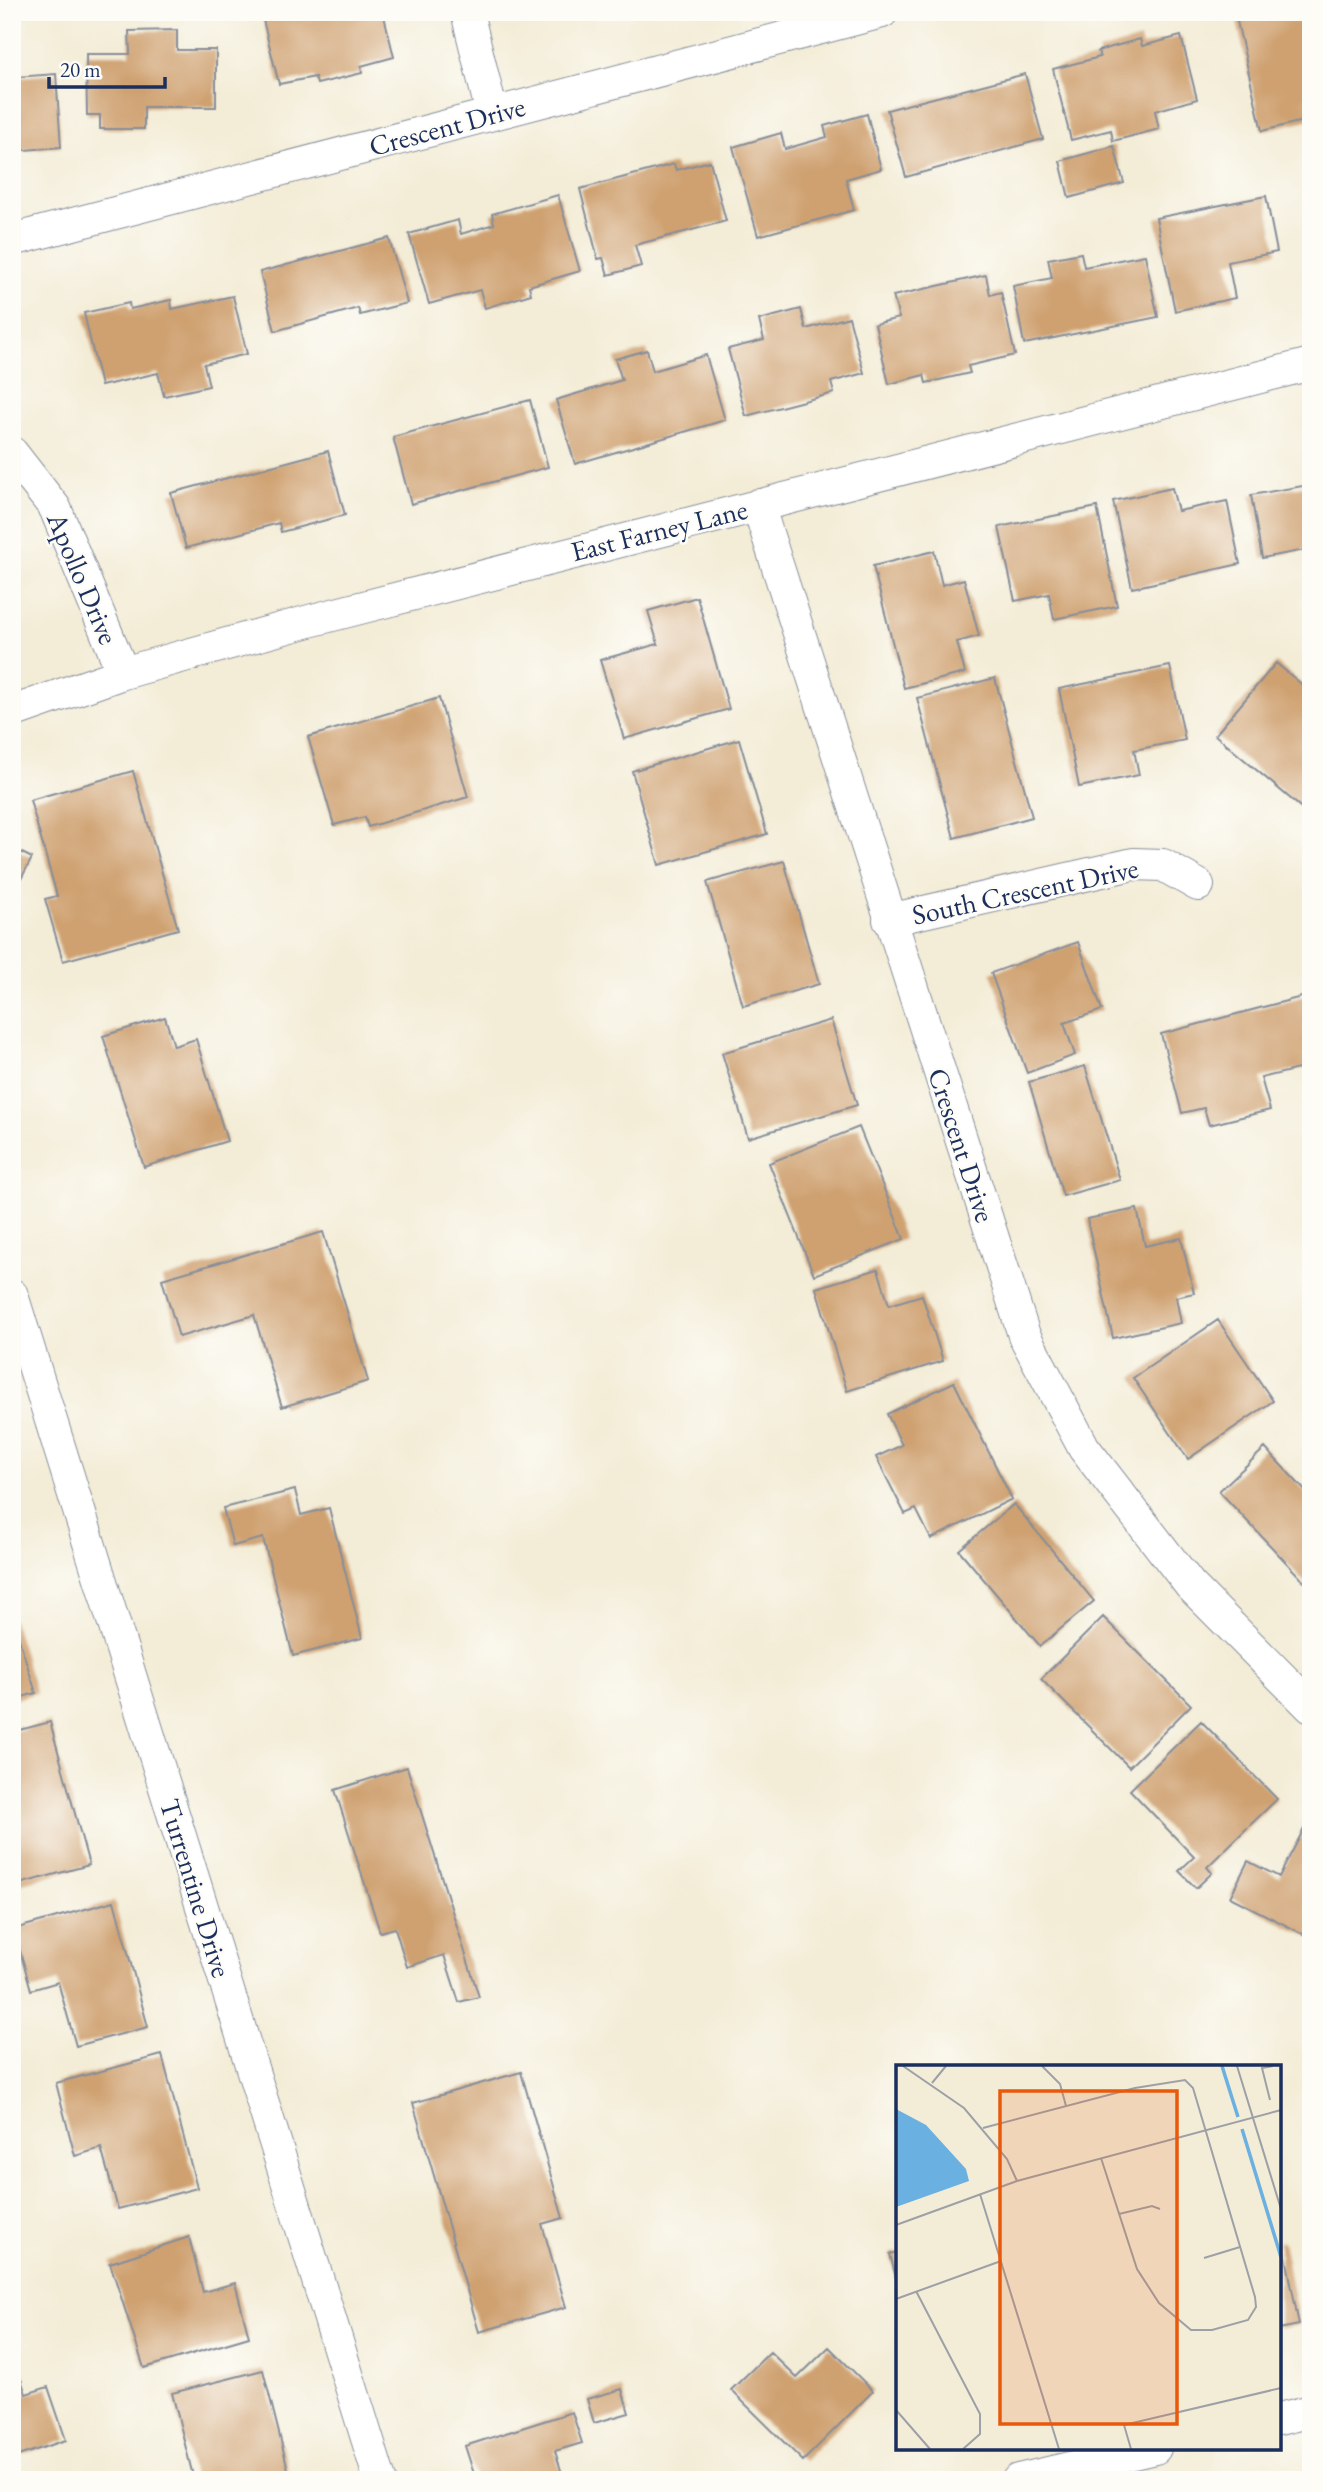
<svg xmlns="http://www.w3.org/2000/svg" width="1323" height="2492" font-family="'EB Garamond',serif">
<rect width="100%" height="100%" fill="#fdfcf7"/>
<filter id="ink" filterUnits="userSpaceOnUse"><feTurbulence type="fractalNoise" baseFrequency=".0143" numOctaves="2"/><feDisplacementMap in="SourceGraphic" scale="14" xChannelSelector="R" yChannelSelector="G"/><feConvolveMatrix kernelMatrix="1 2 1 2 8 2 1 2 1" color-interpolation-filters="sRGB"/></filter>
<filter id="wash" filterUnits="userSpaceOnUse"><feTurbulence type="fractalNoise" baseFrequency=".00686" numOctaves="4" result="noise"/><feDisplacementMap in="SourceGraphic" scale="28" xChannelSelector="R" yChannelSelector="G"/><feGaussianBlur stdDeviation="1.57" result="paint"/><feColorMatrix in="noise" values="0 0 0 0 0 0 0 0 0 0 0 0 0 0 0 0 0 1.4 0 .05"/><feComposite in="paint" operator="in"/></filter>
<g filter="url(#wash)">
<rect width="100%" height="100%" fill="#f3ecd6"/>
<g id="blocks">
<path fill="#cfa171" d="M 261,12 L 383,12 L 394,57 L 361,66 L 362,73 L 317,84 L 315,77 L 279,84 Z
M 1257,12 L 1311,12 L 1311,119 L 1262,131 L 1236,17 Z
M 177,30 L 177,50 L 216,50 L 216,107 L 144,107 L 144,129 L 100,129 L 100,115 L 87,115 L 86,54 L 130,54 L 129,31 Z
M 1181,36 L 1197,99 L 1155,111 L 1159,129 L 1113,141 L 1111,130 L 1071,140 L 1053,69 L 1100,57 L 1098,51 L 1140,39 L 1142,46 Z
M 12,53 L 14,53 L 16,77 L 56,74 L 61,147 L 12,151 Z
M 1025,74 L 1043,139 L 906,177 L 887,110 Z
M 867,114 L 881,169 L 846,179 L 854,210 L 758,236 L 733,147 L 781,133 L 785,149 L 827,137 L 824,126 Z
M 1114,146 L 1124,183 L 1069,198 L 1060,161 Z
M 710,161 L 726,221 L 635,245 L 641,266 L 608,275 L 603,258 L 598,259 L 580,189 L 674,164 L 676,170 Z
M 558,195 L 580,271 L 529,286 L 531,294 L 485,308 L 480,290 L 429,304 L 409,234 L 458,220 L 461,234 L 494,224 L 492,214 Z
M 1266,196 L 1277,252 L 1228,262 L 1235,298 L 1175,311 L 1156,218 Z
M 389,238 L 407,303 L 360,315 L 358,308 L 275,331 L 260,272 Z
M 1081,253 L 1084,267 L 1145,255 L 1158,317 L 1024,344 L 1013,286 L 1052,278 L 1048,259 Z
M 986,275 L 990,295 L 1001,292 L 1015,355 L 968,366 L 970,373 L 926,383 L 924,375 L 889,384 L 875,324 L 899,318 L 893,296 Z
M 233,296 L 247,354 L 204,364 L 209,386 L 164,396 L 158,373 L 101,386 L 84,313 L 129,303 L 130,309 L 171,300 L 172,309 Z
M 801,309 L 806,329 L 849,317 L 864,373 L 831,382 L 834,393 L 746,416 L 728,349 L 764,340 L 759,320 Z
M 647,350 L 653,371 L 706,355 L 725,420 L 575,464 L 556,400 L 622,380 L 615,359 Z
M 530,400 L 548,467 L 411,504 L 393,437 Z
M 328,451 L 345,515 L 281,532 L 279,523 L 186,548 L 171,493 Z
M 1311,454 L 1311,549 L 1262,558 L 1251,495 L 1309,485 L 1303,455 Z
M 1172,488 L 1178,511 L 1227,501 L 1240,564 L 1132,588 L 1113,501 Z
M 1097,507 L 1117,606 L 1054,619 L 1049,594 L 1015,601 L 999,527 Z
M 934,551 L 942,585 L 964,579 L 979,636 L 957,642 L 965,673 L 904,688 L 873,566 Z
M 697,597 L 729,709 L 624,739 L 600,660 L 658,644 L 648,611 Z
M 1276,663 L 1311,692 L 1311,816 L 1215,735 Z
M 1170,666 L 1185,740 L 1134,750 L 1139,775 L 1079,787 L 1059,689 Z
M 995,678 L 1032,817 L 954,838 L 917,698 Z
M 439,698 L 468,797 L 368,827 L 365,817 L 334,825 L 308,737 Z
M 739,739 L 767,834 L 659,865 L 632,771 Z
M 133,771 L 178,929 L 63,961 L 45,899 L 57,896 L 30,800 Z
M 12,848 L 32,858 L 12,896 Z
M 784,861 L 819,984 L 743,1006 L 707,882 Z
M 1078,942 L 1102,1010 L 1064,1023 L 1075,1055 L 1027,1073 L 991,973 Z
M 1309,995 L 1311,1066 L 1261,1078 L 1270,1110 L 1209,1125 L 1204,1108 L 1182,1113 L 1161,1034 Z
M 165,1017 L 174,1046 L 196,1039 L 227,1141 L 144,1167 L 103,1036 Z
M 831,1020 L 857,1105 L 748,1138 L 722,1053 Z
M 1085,1066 L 1120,1180 L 1063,1196 L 1029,1082 Z
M 859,1127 L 904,1239 L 814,1275 L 769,1163 Z
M 1137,1209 L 1145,1246 L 1181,1238 L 1194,1293 L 1176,1297 L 1181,1323 L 1113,1338 L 1087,1219 Z
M 323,1232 L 368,1381 L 282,1407 L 254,1315 L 179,1337 L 162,1279 Z
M 878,1269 L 889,1305 L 922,1295 L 943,1361 L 847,1391 L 816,1288 Z
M 1218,1320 L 1273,1401 L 1188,1459 L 1133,1378 Z
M 954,1382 L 1012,1499 L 931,1539 L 916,1509 L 905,1514 L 876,1457 L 902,1445 L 887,1414 Z
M 1265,1448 L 1311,1497 L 1311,1589 L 1219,1491 Z
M 295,1490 L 301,1515 L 329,1508 L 362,1638 L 293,1656 L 263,1538 L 233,1546 L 223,1508 Z
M 1014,1504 L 1094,1601 L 1040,1646 L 959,1550 Z
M 12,1617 L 36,1693 L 12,1700 Z
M 1103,1617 L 1191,1705 L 1129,1767 L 1041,1679 Z
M 1201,1721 L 1277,1799 L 1207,1867 L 1212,1873 L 1196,1888 L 1179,1871 L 1194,1857 L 1130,1790 Z
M 50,1722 L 89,1865 L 12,1886 L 12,1732 Z
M 407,1767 L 479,1997 L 459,2002 L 444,1955 L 407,1967 L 395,1928 L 380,1932 L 335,1790 Z
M 1306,1825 L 1311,1828 L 1311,1938 L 1230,1897 L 1248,1861 L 1279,1877 Z
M 114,1901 L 148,2027 L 76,2046 L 58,1982 L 31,1990 L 14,1929 Z
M 162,2055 L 197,2188 L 118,2209 L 101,2148 L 75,2156 L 56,2083 Z
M 521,2072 L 563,2218 L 542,2224 L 566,2307 L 479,2332 L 413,2103 Z
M 189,2237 L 203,2292 L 235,2283 L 249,2337 L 144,2368 L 110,2263 Z
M 1283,2241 L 1299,2325 L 1279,2329 L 1279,2242 Z
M 898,2252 L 898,2282 L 897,2282 L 890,2254 Z
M 829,2347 L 873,2391 L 803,2461 L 731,2390 L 770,2352 L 797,2378 Z
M 12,2353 L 26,2394 L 48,2387 L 66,2440 L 12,2458 Z
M 263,2370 L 288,2469 L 246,2480 L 194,2480 L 172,2393 Z
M 622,2389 L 629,2413 L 594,2423 L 587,2399 Z
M 572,2412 L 582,2443 L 555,2451 L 564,2480 L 476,2480 L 465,2446 Z"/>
</g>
</g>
<g filter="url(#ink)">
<use href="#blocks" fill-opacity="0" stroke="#878e9a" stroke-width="2"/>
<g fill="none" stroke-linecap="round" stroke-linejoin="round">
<defs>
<path id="street" d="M 467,12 L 492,114
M 12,240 L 882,12
M 12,453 L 55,508 L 123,673
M 758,505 L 1024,1335 L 1084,1448 L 1190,1585 L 1311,1707
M 12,712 L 123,673 L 313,620 L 1311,364
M 889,920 L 1133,864 L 1163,865 L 1198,885
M 12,1295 L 380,2480
M 1279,2419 L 1311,2411
M 1018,2480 L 1155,2448"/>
</defs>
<use href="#street" stroke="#878e9a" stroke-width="34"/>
<use href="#street" stroke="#fff" stroke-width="32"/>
</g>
</g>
<g text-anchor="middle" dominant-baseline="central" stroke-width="5" stroke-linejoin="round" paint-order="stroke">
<g font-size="28" fill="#1b2f5e" stroke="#fdfcf7">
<text transform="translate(447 126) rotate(-15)">Crescent Drive</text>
<text transform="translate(659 530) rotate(-14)">East Farney Lane</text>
<text transform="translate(83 578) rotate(67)">Apollo Drive</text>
<text transform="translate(1025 891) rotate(-12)">South Crescent Drive</text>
<text transform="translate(962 1145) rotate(72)">Crescent Drive</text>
<text transform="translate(196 1888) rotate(73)">Turrentine Drive</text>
</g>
</g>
<g transform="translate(896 2065)">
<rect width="385" height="385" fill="#f3ecd6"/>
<path d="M 0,44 L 30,60 L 70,104 L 73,116 L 0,142 Z" fill="#6ab0e1"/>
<path fill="none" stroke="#6ab0e1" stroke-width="3.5" d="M 326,1 L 342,52M 346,64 L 385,192"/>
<path fill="none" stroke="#9da0a6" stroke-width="2" d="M 7,1 L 68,43 L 111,94 L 121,116M 146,1 L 164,19 L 170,41M 341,1 L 385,144M 36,18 L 50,1M 374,35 L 366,3 L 377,1M 87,63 L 239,23 L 289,15 L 297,23 L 359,232 L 360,242 L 352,255 L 316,265 L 295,265 L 263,238 L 241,204 L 205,93M 84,129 L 163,384M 223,149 L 256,141 L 264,144M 0,160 L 121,116 L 385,45M 308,193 L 344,182M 20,226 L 84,349 L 84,369 L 67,384M 0,234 L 105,196M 0,345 L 34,384M 235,384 L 228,360 L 385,323"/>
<path fill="#e8590c" fill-opacity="0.15" stroke="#e8590c" stroke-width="3.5" d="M 104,26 L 281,26 L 281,359 L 104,359 Z"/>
<rect width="385" height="385" fill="none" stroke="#1b2f5e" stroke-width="3.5"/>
</g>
<rect width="1323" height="2492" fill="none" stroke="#fdfcf7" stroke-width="42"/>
<path d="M49 77v10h116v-10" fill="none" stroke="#1b2f5e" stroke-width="3.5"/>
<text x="60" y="77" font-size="21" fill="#1b2f5e" stroke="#fdfcf7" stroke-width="5" paint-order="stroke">20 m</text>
</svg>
